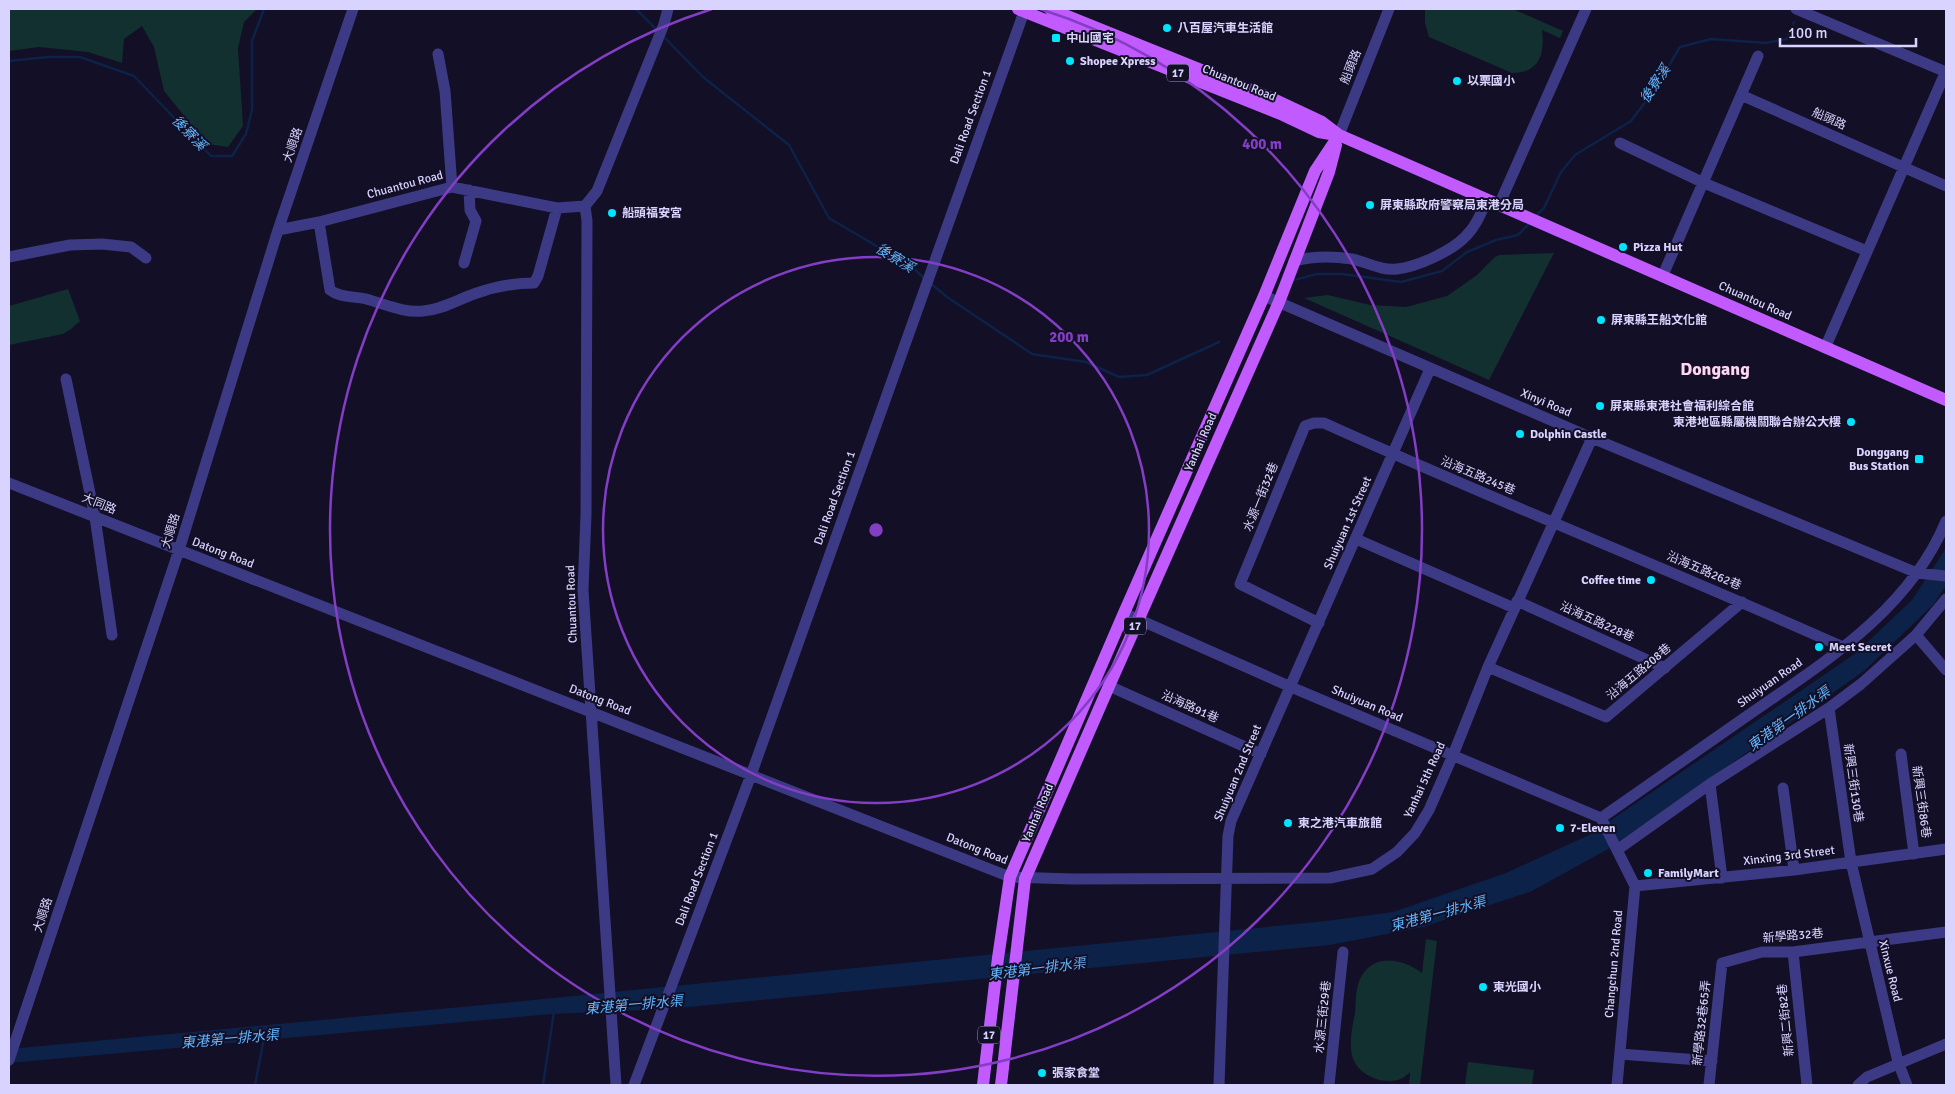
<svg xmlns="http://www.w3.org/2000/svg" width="1955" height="1094" font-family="Signika,'Noto Sans TC',sans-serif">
<rect width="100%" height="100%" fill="#130f26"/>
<path fill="#12302f" d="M 9,9 L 257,9 L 244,22 L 238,48 L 243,126 L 228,147 L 207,144 L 164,91 L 154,47 L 142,26 L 124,39 L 122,63 L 88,52 L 39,47 L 9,51 Z
M 1425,9 L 1513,9 L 1563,31 L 1560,38 L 1542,30 C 1545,53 1540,73 1512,73 L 1429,37 L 1425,23 Z
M 1554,253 L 1489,380 L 1304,298 L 1328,295 L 1370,305 L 1406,307 L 1447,296 L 1477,275 L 1495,257 L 1500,255 Z
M 68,289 L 80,321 L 71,329 L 63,334 L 9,345 L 9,306 Z
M 1426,939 L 1437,941 L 1420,1085 L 1409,1085 L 1410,1072 C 1407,1075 1402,1079 1398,1080 C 1377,1085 1351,1071 1351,1048 C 1350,1036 1353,1024 1355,1013 C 1356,1002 1355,990 1360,979 C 1373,952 1403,959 1422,973 Z
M 1468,1062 L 1534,1070 L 1532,1085 L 1465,1085 Z"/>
<path fill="#0c2248" d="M 1946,548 L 1946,585 L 1934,604 L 1864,671 L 1610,848 L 1532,891 L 1423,927 L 1330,945 L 668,1009 L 552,1014 L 9,1063 L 9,1049 L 504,1003 L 1326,921 L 1393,912 L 1506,873 L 1589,835 L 1856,653 L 1912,600 Z"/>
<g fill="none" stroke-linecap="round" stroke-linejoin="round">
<path stroke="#0c2248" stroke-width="2.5" d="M 636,9 L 658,31
M 663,36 L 703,77 L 789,145 L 829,218 L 912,267 L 924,278
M 9,61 L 48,57 L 80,57 L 134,76 L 211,156 L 232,156 L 246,134 L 252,110 L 252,41 L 264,9
M 1535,217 L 1544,208 L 1561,172 L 1575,155 L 1631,121 L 1655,89 L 1680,47 L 1711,39 L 1766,43 L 1787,39 L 1794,22
M 1294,280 L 1317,274 L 1342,274 L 1401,282 L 1442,271 L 1467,252 L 1496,240 L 1518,235 L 1530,223
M 930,283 L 947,297 L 1032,354 L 1086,362 L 1119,377 L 1147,375 L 1219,342
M 255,1085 L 264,1038
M 543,1085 L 554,1012"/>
<path stroke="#3d3a85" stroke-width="11" d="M 1796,9 L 1946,72
M 438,54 L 445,91 L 452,187
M 1741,95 L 1946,186
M 1339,135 L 1389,9
M 1620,143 L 1704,183 L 1867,251
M 1499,205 L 1586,9
M 585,206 L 587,221 L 586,515 L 583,590 L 616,1085
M 319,222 L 330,290 C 340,298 354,296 366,299 C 385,304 403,313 423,311 C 441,310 457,300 474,294 C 493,287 513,283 534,283 L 538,276 L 557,208
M 278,230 L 319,222 L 452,187 L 557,208 L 585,206 L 597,191 L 664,24 L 668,9
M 9,257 L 70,245 L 102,244 L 131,247 L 146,258
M 1294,261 C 1313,256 1332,256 1352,259 C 1367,262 1381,271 1397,269 C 1417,267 1452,251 1466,236 C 1476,226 1481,213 1487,200
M 464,263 L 476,221 L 470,210 L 469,190
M 1663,275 L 1758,56
M 1264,296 L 1592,438 L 1917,573 L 1946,576
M 1825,348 L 1946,71
M 66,379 L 95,517 L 112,635
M 9,483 L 1010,877 L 1073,879 L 1330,878 L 1372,869 L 1397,852 L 1415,833 L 1429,810 L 1453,755 L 1488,667 L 1592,438
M 1356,539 L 1514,608
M 1517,601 L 1665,668
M 1124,613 L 1291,687 L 1601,818 L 1635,886 L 1617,1085
M 1319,623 L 1240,584 L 1305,426 L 1314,423 L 1324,423 C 1496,501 1671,570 1843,647
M 1916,635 L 1946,670
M 1488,667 L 1606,717 L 1742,602
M 1109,686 L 1261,754
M 1829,708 L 1851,862 L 1898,1062 L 1907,1085
M 1901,754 L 1914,854
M 1710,784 L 1722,878
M 1783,788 L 1794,870
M 1601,818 C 1650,784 1698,750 1747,716 C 1823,663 1909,611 1946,521
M 1617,850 L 1710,784 L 1829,708 L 1861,684 L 1916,635 L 1946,599
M 1635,886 L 1794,870 L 1946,849
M 1793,952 L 1807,1085
M 1620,1054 L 1712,1061
M 9,1060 L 179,550 L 278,230 L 353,9
M 634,1085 L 751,775 L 1025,9
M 1219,1085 L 1228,836 L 1231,821 L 1430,369
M 1329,1085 L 1343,952
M 1709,1085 L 1722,963 L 1762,952 L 1793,952 L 1946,932
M 1858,1085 L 1867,1077 L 1946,1044"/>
<path stroke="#c25bff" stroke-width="12" d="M 1018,9 L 1283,115 L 1319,132 L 1336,135
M 1050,9 L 1271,98 L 1322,122 L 1339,135 L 1946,400
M 983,1085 L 998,958 L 1010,877 L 1124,613 L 1264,296 L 1315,171 L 1339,135
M 1001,1085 L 1025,879 L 1109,686 L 1279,302 L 1329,172 L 1336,145"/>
</g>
<g fill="none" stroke="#843dc5" stroke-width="2.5">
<circle cx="876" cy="530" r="273"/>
<path d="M1040 9A546 546 0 1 1 712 9"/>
</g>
<g fill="#00e5ff" stroke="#130f26" stroke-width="2">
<circle cx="1167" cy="28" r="5"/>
<rect x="1051" y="33" width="10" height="10" rx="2.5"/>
<circle cx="1070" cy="61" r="5"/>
<circle cx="1457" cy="81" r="5"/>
<circle cx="1370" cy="205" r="5"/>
<circle cx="612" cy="213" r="5"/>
<circle cx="1623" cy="247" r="5"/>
<circle cx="1601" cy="320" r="5"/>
<circle cx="1600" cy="406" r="5"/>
<circle cx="1851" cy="422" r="5"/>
<circle cx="1520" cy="434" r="5"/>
<rect x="1914" y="454" width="10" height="10" rx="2.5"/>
<circle cx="1651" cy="580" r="5"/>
<circle cx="1819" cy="647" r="5"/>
<circle cx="1288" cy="823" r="5"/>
<circle cx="1560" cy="828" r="5"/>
<circle cx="1648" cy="873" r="5"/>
<circle cx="1483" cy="987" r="5"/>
<circle cx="1042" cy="1073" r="5"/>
</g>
<g text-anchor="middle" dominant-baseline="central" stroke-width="4" stroke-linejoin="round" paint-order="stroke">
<g fill="#130f26" stroke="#9e99be" stroke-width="1">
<rect x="1167" y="64.5" width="22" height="17" rx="4"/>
<rect x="1124" y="617.5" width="22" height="17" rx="4"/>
<rect x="978" y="1026.5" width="22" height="17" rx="4"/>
</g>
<g font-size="11" font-weight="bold" fill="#d9d4ff">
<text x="1178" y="73">17</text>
<text x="1135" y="626">17</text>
<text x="989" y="1035">17</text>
</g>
<g font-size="12" font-weight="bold" fill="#d9d4ff" stroke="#130f26" text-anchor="start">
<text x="1177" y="28">八百屋汽車生活館</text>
<text x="1066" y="38">中山國宅</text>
<text x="1080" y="61">Shopee Xpress</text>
<text x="1467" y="81">以栗國小</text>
<text x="1380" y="205">屏東縣政府警察局東港分局</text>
<text x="622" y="213">船頭福安宮</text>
<text x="1633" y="247">Pizza Hut</text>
<text x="1611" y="320">屏東縣王船文化館</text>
<text x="1610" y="406">屏東縣東港社會福利綜合館</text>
<text x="1841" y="422" text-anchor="end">東港地區縣屬機關聯合辦公大樓</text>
<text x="1530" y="434">Dolphin Castle</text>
<text x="1909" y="452" text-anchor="end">Donggang<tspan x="1909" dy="14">Bus Station</tspan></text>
<text x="1641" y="580" text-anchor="end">Coffee time</text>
<text x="1829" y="647">Meet Secret</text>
<text x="1298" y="823">東之港汽車旅館</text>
<text x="1570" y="828">7-Eleven</text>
<text x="1658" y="873">FamilyMart</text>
<text x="1493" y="987">東光國小</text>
<text x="1052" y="1073">張家食堂</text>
</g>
<g font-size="12" fill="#d9d4ff" stroke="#130f26">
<text transform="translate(1351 67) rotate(-68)">船頭路</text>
<text transform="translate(1239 83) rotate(22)">Chuantou Road</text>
<text transform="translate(971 117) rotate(-70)">Dali Road Section 1</text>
<text transform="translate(1829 119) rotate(24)">船頭路</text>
<text transform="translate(293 145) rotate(-71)">大順路</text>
<text transform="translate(405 185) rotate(-15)">Chuantou Road</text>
<text transform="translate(1755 301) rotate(24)">Chuantou Road</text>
<text transform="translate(1546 403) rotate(23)">Xinyi Road</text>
<text transform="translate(1201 442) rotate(-66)">Yanhai Road</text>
<text transform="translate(1478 476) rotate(23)">沿海五路245巷</text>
<text transform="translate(1261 497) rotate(-68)">水源一街32巷</text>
<text transform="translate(835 498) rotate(-70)">Dali Road Section 1</text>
<text transform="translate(99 504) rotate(22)">大同路</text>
<text transform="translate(1348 523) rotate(-66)">Shuiyuan 1st Street</text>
<text transform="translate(171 531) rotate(-73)">大順路</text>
<text transform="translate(223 553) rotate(21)">Datong Road</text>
<text transform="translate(1704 571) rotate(23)">沿海五路262巷</text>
<text transform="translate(572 604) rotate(-92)">Chuantou Road</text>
<text transform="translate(1597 622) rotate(24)">沿海五路228巷</text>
<text transform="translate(1639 672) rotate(-40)">沿海五路208巷</text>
<text transform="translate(1770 683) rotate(-35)">Shuiyuan Road</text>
<text transform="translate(600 700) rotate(21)">Datong Road</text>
<text transform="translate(1367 704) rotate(23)">Shuiyuan Road</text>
<text transform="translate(1190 707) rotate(24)">沿海路91巷</text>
<text transform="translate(1238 773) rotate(-67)">Shuiyuan 2nd Street</text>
<text transform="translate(1425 780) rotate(-65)">Yanhai 5th Road</text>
<text transform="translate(1853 783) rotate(82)">新興三街130巷</text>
<text transform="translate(1921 802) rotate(82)">新興三街86巷</text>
<text transform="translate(1038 813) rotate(-67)">Yanhai Road</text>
<text transform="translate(977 849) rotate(22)">Datong Road</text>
<text transform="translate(1789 856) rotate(-7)">Xinxing 3rd Street</text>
<text transform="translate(697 879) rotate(-69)">Dali Road Section 1</text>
<text transform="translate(43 915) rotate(-72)">大順路</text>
<text transform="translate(1793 936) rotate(-5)">新學路32巷</text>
<text transform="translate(1614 964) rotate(-85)">Changchun 2nd Road</text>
<text transform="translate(1890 971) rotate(76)">Xinxue Road</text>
<text transform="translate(1323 1017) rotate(-84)">水源三街29巷</text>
<text transform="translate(1786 1020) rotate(-96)">新興二街82巷</text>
<text transform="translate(1702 1023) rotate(-84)">新學路32巷65弄</text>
</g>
<g font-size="14" font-style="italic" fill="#62b6ff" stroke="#130f26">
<text transform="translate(1655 84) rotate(-56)">後寮溪</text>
<text transform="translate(189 133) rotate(46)">後寮溪</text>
<text transform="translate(895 258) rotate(32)">後寮溪</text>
<text transform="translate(1789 719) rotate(-36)">東港第一排水渠</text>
<text transform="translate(1438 914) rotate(-15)">東港第一排水渠</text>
<text transform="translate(1037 969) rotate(-7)">東港第一排水渠</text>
<text transform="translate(634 1005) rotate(-5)">東港第一排水渠</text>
<text transform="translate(230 1039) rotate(-5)">東港第一排水渠</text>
</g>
<g font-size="18" font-weight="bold" fill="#ffd6f0" stroke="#130f26">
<text x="1715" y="369">Dongang</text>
</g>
</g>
<circle cx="876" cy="530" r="8" fill="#843dc5" stroke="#130f26" stroke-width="2.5"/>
<g font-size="15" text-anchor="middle" font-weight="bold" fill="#843dc5" stroke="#130f26" stroke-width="4" stroke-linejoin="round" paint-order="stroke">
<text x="1262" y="149">400 m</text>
<text x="1069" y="342">200 m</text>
</g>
<rect width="1955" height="1094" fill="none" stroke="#d9d4ff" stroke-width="20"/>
<path d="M1780 38v8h136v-8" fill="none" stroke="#d9d4ff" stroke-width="2.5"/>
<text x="1788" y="38" font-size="15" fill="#d9d4ff" stroke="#130f26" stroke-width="4" paint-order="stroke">100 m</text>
</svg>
